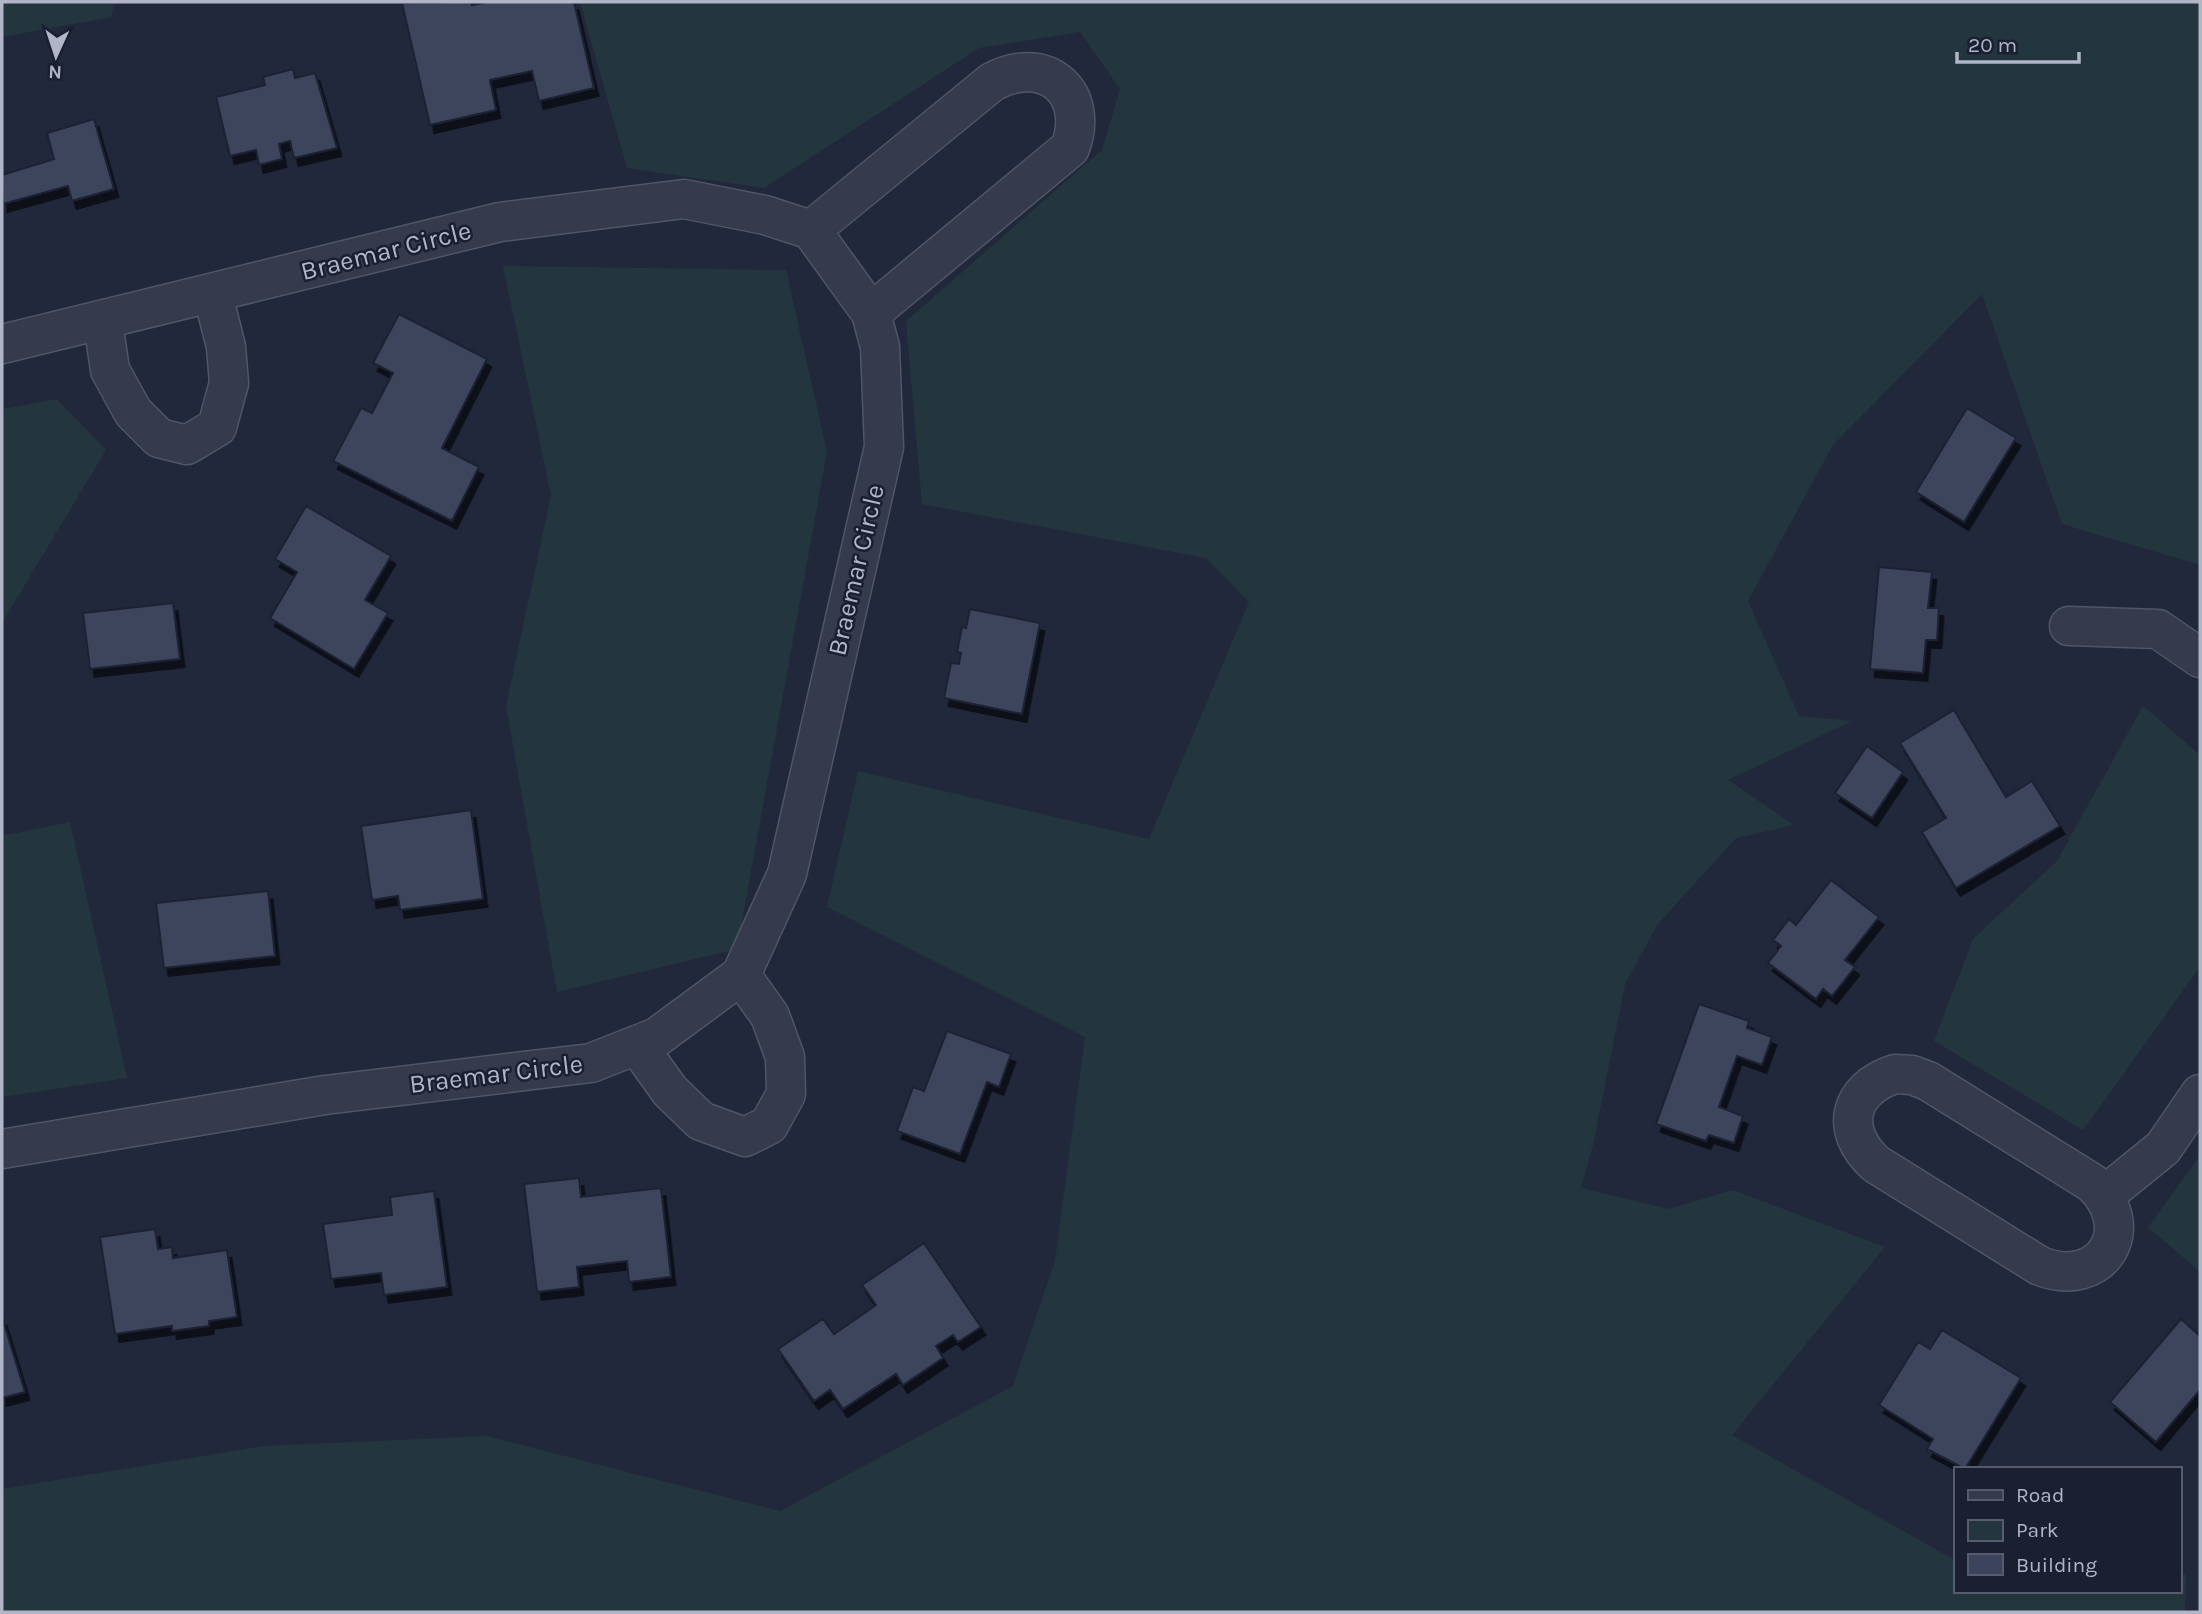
<svg xmlns="http://www.w3.org/2000/svg" width="2202" height="1614" font-family="Karla,sans-serif">
<defs>
<filter id="shadow"><feDropShadow dx="4.5" dy="8" stdDeviation="0" flood-color="#0009"/></filter>
</defs>
<rect width="100%" height="100%" fill="#21283c"/>
<path fill="#23363d" d="M 2,2 L 115,2 L 111,17 L 2,37 Z
M 580,2 L 2200,2 L 2200,565 L 2062,524 L 1982,294 L 1833,445 L 1748,601 L 1799,716 L 1852,721 L 1728,780 L 1794,825 L 1736,838 L 1658,924 L 1625,984 L 1593,1145 L 1581,1188 L 1669,1209 L 1733,1190 L 1885,1247 L 1732,1435 L 1955,1560 L 1955,1591 L 2179,1591 L 2179,1574 L 2186,1574 L 2185,1612 L 2,1612 L 2,1489 L 264,1446 L 487,1436 L 780,1511 L 1013,1386 L 1055,1261 L 1085,1037 L 827,907 L 858,771 L 1149,839 L 1249,602 L 1206,558 L 922,504 L 906,321 L 1102,150 L 1120,89 L 1080,32 L 979,48 L 764,188 L 627,168 Z
M 503,266 L 786,270 L 827,452 L 737,949 L 557,992 L 506,706 L 551,495 Z
M 57,399 L 106,450 L 2,623 L 2,409 Z
M 2143,706 L 2200,755 L 2200,967 L 2083,1130 L 1934,1041 L 1973,939 L 2057,861 Z
M 70,822 L 127,1078 L 2,1097 L 2,836 Z
M 2200,1156 L 2200,1272 L 2148,1227 Z"/>
<path fill="#3c445d" stroke="#1c2233" stroke-width="2" filter="url(#shadow)" d="M 471,2 L 472,5 L 487,2 L 574,2 L 594,88 L 539,101 L 532,71 L 490,80 L 496,110 L 430,125 L 402,3 Z
M 293,69 L 295,78 L 315,73 L 337,148 L 294,158 L 290,141 L 279,144 L 282,159 L 259,165 L 256,150 L 230,156 L 216,97 L 265,85 L 263,77 Z
M 94,119 L 114,189 L 72,201 L 68,186 L 3,204 L 2,175 L 54,159 L 47,133 Z
M 399,314 L 487,359 L 442,448 L 479,467 L 452,521 L 333,461 L 361,408 L 372,413 L 393,373 L 373,363 Z
M 1967,408 L 2016,438 L 1964,522 L 1916,492 Z
M 306,506 L 391,556 L 365,600 L 388,613 L 354,669 L 270,618 L 297,572 L 275,559 Z
M 1879,567 L 1932,572 L 1928,608 L 1939,608 L 1937,640 L 1926,640 L 1923,673 L 1870,669 Z
M 173,603 L 180,659 L 90,669 L 83,613 Z
M 970,609 L 1040,623 L 1022,714 L 944,698 L 951,663 L 959,664 L 961,653 L 957,652 L 962,627 L 966,628 Z
M 1954,710 L 2006,797 L 2032,781 L 2060,826 L 1956,888 L 1922,832 L 1946,818 L 1900,743 Z
M 1867,746 L 1903,772 L 1872,818 L 1835,793 Z
M 471,810 L 483,899 L 400,910 L 398,896 L 372,900 L 361,826 Z
M 1831,880 L 1879,917 L 1845,960 L 1855,967 L 1832,996 L 1823,989 L 1816,999 L 1768,963 L 1781,946 L 1773,940 L 1789,919 L 1796,925 Z
M 268,891 L 275,956 L 164,968 L 156,903 Z
M 1699,1004 L 1749,1021 L 1747,1028 L 1772,1037 L 1762,1065 L 1737,1056 L 1719,1107 L 1743,1116 L 1734,1143 L 1709,1135 L 1706,1141 L 1656,1124 Z
M 947,1031 L 1011,1054 L 999,1087 L 987,1082 L 960,1154 L 897,1131 L 913,1087 L 924,1091 Z
M 579,1178 L 581,1197 L 661,1188 L 671,1277 L 629,1282 L 627,1261 L 577,1267 L 579,1287 L 537,1292 L 524,1184 Z
M 434,1191 L 447,1287 L 384,1295 L 381,1273 L 331,1279 L 323,1224 L 392,1215 L 390,1197 Z
M 155,1229 L 158,1249 L 172,1247 L 173,1258 L 227,1250 L 237,1317 L 209,1321 L 209,1326 L 172,1331 L 172,1326 L 115,1334 L 100,1237 Z
M 924,1243 L 981,1327 L 958,1342 L 953,1335 L 936,1346 L 943,1358 L 903,1385 L 896,1374 L 843,1409 L 830,1390 L 814,1401 L 778,1349 L 823,1319 L 834,1334 L 876,1305 L 862,1285 Z
M 2,1317 L 25,1392 L 2,1398 Z
M 2181,1319 L 2200,1336 L 2200,1390 L 2156,1442 L 2110,1402 Z
M 1942,1330 L 2021,1378 L 1965,1469 L 1927,1449 L 1933,1439 L 1879,1405 L 1918,1342 L 1930,1349 Z"/>
<g fill="none" stroke-linecap="round" stroke-linejoin="round">
<defs>
<path id="minor" d="M 811,230 L 992,82 C 1045,53 1091,92 1070,148 L 871,313
M 103,322 L 110,370 L 133,412 L 159,438 L 187,445 L 217,427 L 229,383 L 226,347 L 213,295
M 2,344 L 500,222 L 684,199 L 765,215 L 811,230 L 871,313 L 880,347 L 884,447 L 787,874 L 741,975 L 657,1037 L 591,1063 L 325,1095 L 2,1149
M 2069,626 L 2158,629 L 2200,658
M 637,1045 L 670,1091 L 701,1121 L 745,1137 L 769,1125 L 786,1094 L 785,1057 L 770,1016 L 741,975
M 1895,1074 L 1912,1075 L 1928,1081 L 2092,1183 C 2141,1229 2101,1290 2040,1266 L 1876,1164 C 1839,1131 1848,1089 1895,1074 Z
M 2105,1195 L 2163,1148 L 2200,1094"/>
</defs>
<use href="#minor" stroke="#505567" stroke-width="41"/>
<use href="#minor" stroke="#353a4c" stroke-width="38"/>
</g>
<g text-anchor="middle" dominant-baseline="central" stroke-width="5" stroke-linejoin="round" paint-order="stroke">
<g font-size="26" fill="#b0b5c8" stroke="#1a2031">
<text transform="translate(386 251) rotate(-14)">Braemar Circle</text>
<text transform="translate(856 570) rotate(-77)">Braemar Circle</text>
<text transform="translate(496 1074) rotate(-7)">Braemar Circle</text>
</g>
</g>
<rect width="2202" height="1614" fill="none" stroke="#b0b5c8" stroke-width="7"/>
<rect x="1954" y="1467" width="228" height="126" fill="#1a2031" stroke="#565c6d" stroke-width="2"/>
<rect x="1968" y="1490" width="35" height="10" fill="#353a4c" stroke="#565c6d" stroke-width="2"/>
<text x="2016" y="1502" font-size="21" fill="#b0b5c8">Road</text>
<rect x="1968" y="1520" width="35" height="21" fill="#23363d" stroke="#565c6d" stroke-width="2"/>
<text x="2016" y="1537" font-size="21" fill="#b0b5c8">Park</text>
<rect x="1968" y="1554" width="35" height="21" fill="#3c445d" stroke="#565c6d" stroke-width="2"/>
<text x="2016" y="1572" font-size="21" fill="#b0b5c8">Building</text>
<g transform="translate(56 56) rotate(183)" stroke="#1a2031" stroke-width="5" paint-order="stroke">
<path d="M0-5L12 26L0 18L-12 26Z" fill="#b0b5c8"/>
<text y="-10" font-size="19" font-weight="bold" text-anchor="middle" fill="#b0b5c8">N</text>
</g>
<path d="M1957 52v10h122v-10" fill="none" stroke="#b0b5c8" stroke-width="3.5"/>
<text x="1968" y="52" font-size="21" fill="#b0b5c8" stroke="#1a2031" stroke-width="5" paint-order="stroke">20 m</text>
</svg>
